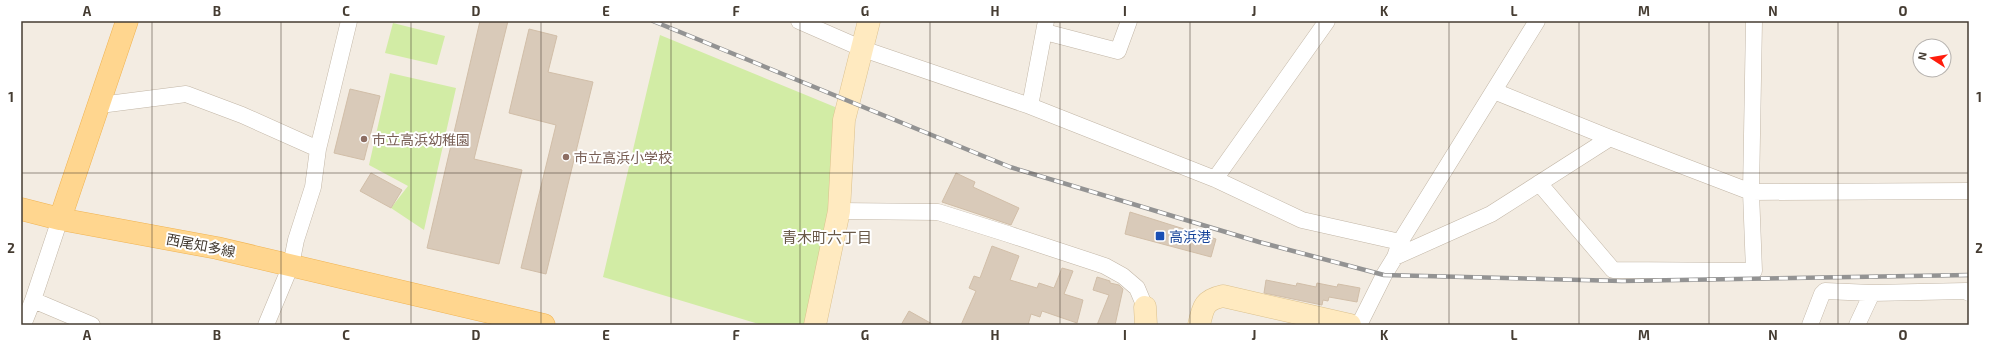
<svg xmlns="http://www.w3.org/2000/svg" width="1990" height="346" font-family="'Exo 2','Noto Sans JP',sans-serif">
<rect width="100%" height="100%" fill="#f3ece2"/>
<path fill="#d2eca5" d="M 393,23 L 445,36 L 437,65 L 385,53 Z
M 660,35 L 835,107 L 832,204 L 806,325 L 762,325 L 603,277 Z
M 390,73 L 456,88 L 424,230 L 391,208 L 408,186 L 369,165 Z"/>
<path fill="#d9cab9" stroke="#d1bea8" d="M 480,21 L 508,21 L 474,159 L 522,170 L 499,264 L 427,248 Z
M 529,29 L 557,36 L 548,72 L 593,82 L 546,274 L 521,268 L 556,125 L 509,113 Z
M 350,89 L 380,96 L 364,160 L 334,153 Z
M 371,173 L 402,190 L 391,208 L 360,191 Z
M 956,173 L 975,182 L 973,187 L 1019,208 L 1011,225 L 942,202 Z
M 1130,212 L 1216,239 L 1211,257 L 1125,234 Z
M 992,246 L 1019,256 L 1010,280 L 1037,288 L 1039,283 L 1054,288 L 1062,268 L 1073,271 L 1064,294 L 1083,300 L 1077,323 L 1042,311 L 1040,317 L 1031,314 L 1028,325 L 961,325 L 976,291 L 969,288 L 974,276 L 980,278 Z
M 1097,277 L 1110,281 L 1110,283 L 1119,285 L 1123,289 L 1115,325 L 1097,325 L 1109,295 L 1093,290 Z
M 1266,280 L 1296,286 L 1297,283 L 1316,287 L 1317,283 L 1337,287 L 1338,284 L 1360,288 L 1357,302 L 1329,297 L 1328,301 L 1323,300 L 1322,305 L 1264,293 Z
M 909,311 L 934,325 L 901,325 Z"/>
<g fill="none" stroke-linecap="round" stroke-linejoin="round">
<defs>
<path id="street" d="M 799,21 L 863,49 L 1030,106 L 1215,179 L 1302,220 L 1400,242
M 1045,32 L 1118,51 L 1129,21
M 1494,91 L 1610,138 L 1751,192 L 1969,191
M 100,105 L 186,94 L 242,115 L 318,149
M 1030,106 L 1046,21
M 1215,179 L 1327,21
M 1539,183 L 1613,270 L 1754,271 L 1751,192 L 1754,21
M 839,211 L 938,212 L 1008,234 L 1105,266 L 1123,276 L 1137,288 L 1145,307
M 1395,257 L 1491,214 L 1610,138
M 33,300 L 92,325
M 23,325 L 33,300 L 60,219
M 266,325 L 291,265 L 296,240 L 313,187 L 318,149 L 349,21
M 1359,325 L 1384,275 L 1395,257 L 1400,242 L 1537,21
M 1810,325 L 1822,294 L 1825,291 L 1872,293 L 1966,291 L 1969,293
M 1857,325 L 1872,293"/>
<path id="secondary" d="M 1145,307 L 1146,325
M 815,325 L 839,211 L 844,120 L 869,21
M 1199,325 C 1203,307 1204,300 1223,296 L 1350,325"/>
<path id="primary" d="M 21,209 L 60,219 L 217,248 L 544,325
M 60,219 L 127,21"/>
</defs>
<use href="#street" stroke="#c2b6a6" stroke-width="17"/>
<use href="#secondary" stroke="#dbc18e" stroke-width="23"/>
<use href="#primary" stroke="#f0b453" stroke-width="23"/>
<use href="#street" stroke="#fff" stroke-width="16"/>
<use href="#secondary" stroke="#ffeac0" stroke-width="22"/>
<use href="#primary" stroke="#ffd68f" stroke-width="22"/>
<defs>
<path id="rail" d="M 653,21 L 1010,167 L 1259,242 L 1384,275 L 1622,281 L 1969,275"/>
</defs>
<use href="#rail" stroke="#939393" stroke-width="4.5"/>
<use href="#rail" stroke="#fff" stroke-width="3" stroke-dasharray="9" stroke-linecap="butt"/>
</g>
<path fill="none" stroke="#453c32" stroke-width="1" stroke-opacity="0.55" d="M 152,21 L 152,325M 281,21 L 281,325M 411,21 L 411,325M 541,21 L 541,325M 671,21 L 671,325M 800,21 L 800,325M 930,21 L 930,325M 1060,21 L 1060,325M 1190,21 L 1190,325M 1319,21 L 1319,325M 1449,21 L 1449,325M 1579,21 L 1579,325M 1709,21 L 1709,325M 1838,21 L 1838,325M 21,173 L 1969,173"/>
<g fill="#8d6e63" stroke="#fff" stroke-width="1.5">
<circle cx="364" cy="139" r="4"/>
<circle cx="566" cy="157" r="4"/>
</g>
<rect fill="#1a4fb4" stroke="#fff" stroke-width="1.5" x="1155" y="231" width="10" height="10" rx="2"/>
<g text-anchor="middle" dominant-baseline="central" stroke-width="4" stroke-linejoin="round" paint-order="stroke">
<g font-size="14" fill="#785e54" stroke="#fff" text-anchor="start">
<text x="372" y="139">市立高浜幼稚園</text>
<text x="574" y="157">市立高浜小学校</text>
</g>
<g font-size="14" fill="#164399" stroke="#fff" text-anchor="start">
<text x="1169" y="236">高浜港</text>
</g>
<g font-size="14" fill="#453c32" stroke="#fff">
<text transform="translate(201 245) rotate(11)">西尾知多線</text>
</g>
<g font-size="15" fill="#695948" stroke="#fff">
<text x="827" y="237">青木町六丁目</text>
</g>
</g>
<rect width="1990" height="346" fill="none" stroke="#ffffff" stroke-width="44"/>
<g transform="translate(1932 58) rotate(282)"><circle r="19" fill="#ffffff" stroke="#b5b1ad"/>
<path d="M0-3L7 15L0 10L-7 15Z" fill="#ff1d0d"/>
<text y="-6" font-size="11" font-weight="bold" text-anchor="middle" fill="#453c32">N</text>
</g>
<rect x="22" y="22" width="1946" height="302" fill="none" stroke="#453c32" stroke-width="1.5"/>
<g font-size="13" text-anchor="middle" font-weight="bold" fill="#453c32">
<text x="87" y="16">A</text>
<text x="217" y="16">B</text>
<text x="346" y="16">C</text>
<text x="476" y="16">D</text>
<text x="606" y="16">E</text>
<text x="736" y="16">F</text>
<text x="865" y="16">G</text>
<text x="995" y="16">H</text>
<text x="1125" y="16">I</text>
<text x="1254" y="16">J</text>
<text x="1384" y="16">K</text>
<text x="1514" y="16">L</text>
<text x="1644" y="16">M</text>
<text x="1773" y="16">N</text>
<text x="1903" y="16">O</text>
<text x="11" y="102">1</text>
<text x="1979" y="102">1</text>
<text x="11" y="253">2</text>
<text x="1979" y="253">2</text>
<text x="87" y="340">A</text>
<text x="217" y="340">B</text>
<text x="346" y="340">C</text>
<text x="476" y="340">D</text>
<text x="606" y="340">E</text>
<text x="736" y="340">F</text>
<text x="865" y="340">G</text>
<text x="995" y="340">H</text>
<text x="1125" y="340">I</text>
<text x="1254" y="340">J</text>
<text x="1384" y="340">K</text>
<text x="1514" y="340">L</text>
<text x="1644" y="340">M</text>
<text x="1773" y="340">N</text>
<text x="1903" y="340">O</text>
</g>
</svg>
